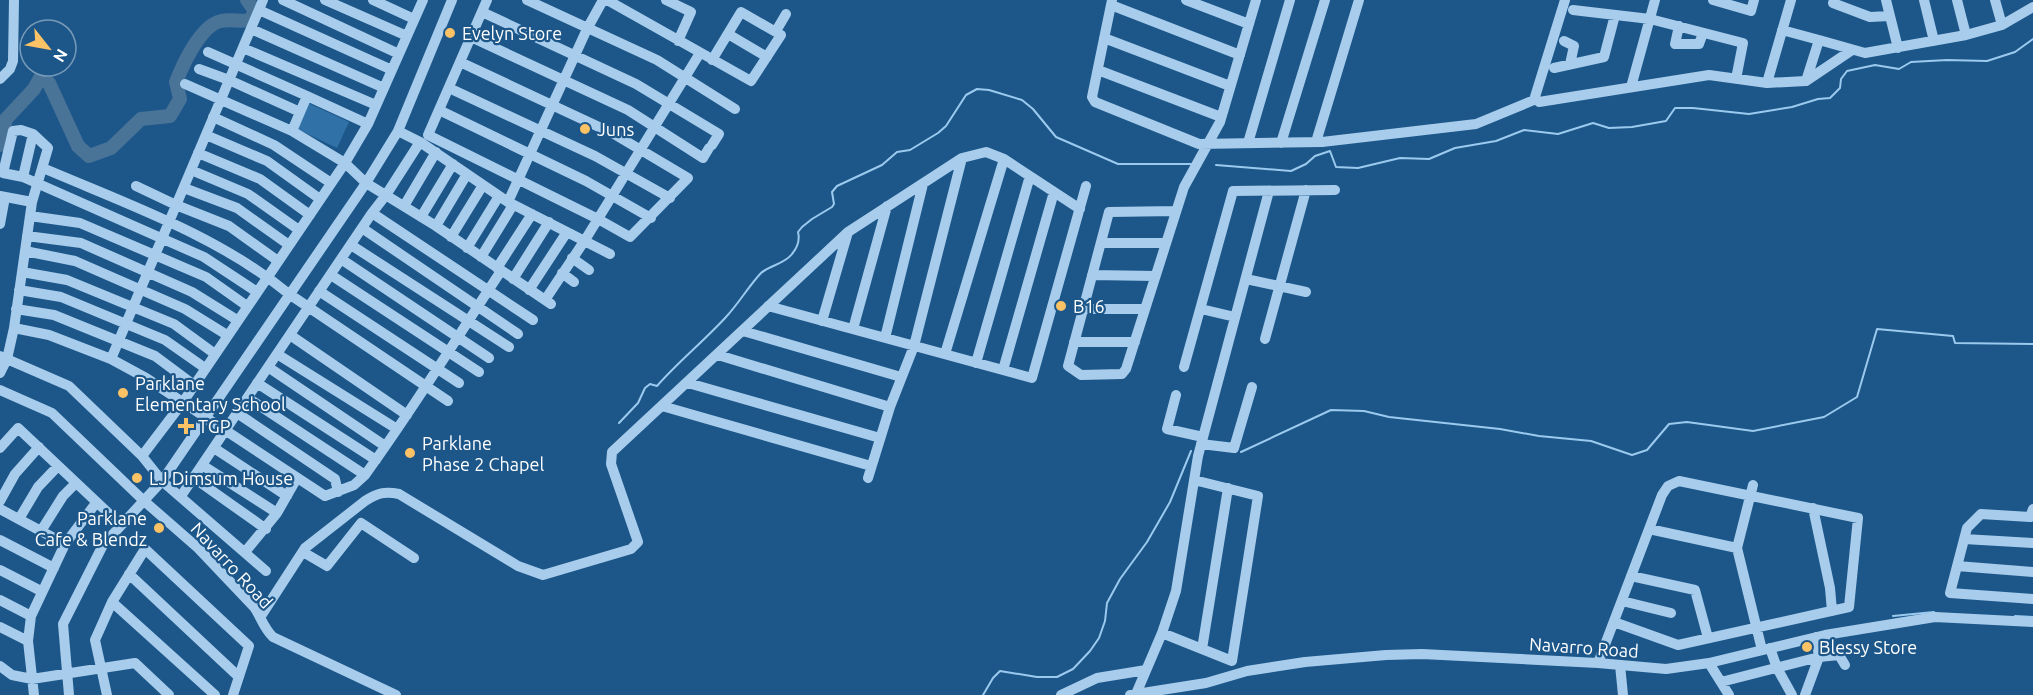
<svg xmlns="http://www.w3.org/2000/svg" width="2033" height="695" font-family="Ubuntu,sans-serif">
<rect width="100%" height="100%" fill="#1d578a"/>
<path fill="#3071a8" d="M 308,103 L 349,122 L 337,148 L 295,128 Z"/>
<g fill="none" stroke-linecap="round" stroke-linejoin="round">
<path stroke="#9bcaee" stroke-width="2" d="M 1216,165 L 1291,171 L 1306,164 L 1315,156 L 1330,151 L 1336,167 L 1358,168 L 1400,158 L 1429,159 L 1455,148 L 1496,141 L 1524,130 L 1558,134 L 1593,123 L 1609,128 L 1632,127 L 1666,121 L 1675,108 L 1693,108 L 1749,114 L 1792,107 L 1818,99 L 1830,98 L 1840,88 L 1841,79 L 1847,71 L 1875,65 L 1899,69 L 1911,62 L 1947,60 L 1987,61 L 2015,52 L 2033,39
M 619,423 L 638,403 L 645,388 L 650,384 L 657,386 C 678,362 704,341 726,317 C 739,303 748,287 761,273 C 770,265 785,264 792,254 C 797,248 800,240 798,232 L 802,227 L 812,219 L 832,207 L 834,204 L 832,192 L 837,186 L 882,165 L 897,152 L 910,150 L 938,133 L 946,126 L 966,95 L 977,89 L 989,90 L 1022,100 L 1033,109 L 1056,137 L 1118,164 L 1191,164
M 1241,452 L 1331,410 L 1364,411 L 1389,417 L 1500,429 L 1539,436 L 1591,441 L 1632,455 L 1647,450 L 1669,424 L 1687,422 L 1753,431 L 1824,417 L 1857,397 L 1877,329 L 1953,336 L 1955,343 L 2033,344
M 1893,616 L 1934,612
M 2015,616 L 2033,617
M 983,695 L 993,678 L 1000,671 L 1037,677 L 1057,677 L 1073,669 L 1090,651 L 1099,638 L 1105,621 L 1107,603 L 1120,579 L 1147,542 L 1170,502 L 1191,451"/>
<path stroke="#4a7398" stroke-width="14" d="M 0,145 L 6,119 L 34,89 L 40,78 L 49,83 L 78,146 L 89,156 L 111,148 L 141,119 L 170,116 L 180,99 L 176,82 C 183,64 201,25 221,21 C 231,19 241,22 250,20 L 255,11 L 247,0"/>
<path stroke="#a8cdec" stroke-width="10" d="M 283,0 L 399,54
M 325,0 L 407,36
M 373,0 L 414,19
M 527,0 L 657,60 L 735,109
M 607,0 L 751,81 L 781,35 L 741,12 L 712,60
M 666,0 L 691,12 L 678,41
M 1112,0 L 1092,97 L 1095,102 L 1199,144 L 1322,142 L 1476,124 L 1534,100 L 1565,0
M 1186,0 L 1249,24
M 1713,0 L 1751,11 L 1754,0
M 1834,0 L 1833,3 L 1870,17 L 1889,16
M 1886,0 L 1898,48
M 1924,0 L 1934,41
M 1957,0 L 1966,35 L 2002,25
M 1995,0 L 2002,25 L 2033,7
M 1111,5 L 1240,55
M 259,10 L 392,70
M 1573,10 L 1650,19 L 1743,43 L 1736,79
M 482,12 L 636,84 L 719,134 L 712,145
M 1679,26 L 1675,44 L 1699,44 L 1703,33
M 251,29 L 384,88
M 776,31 L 786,14
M 728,34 L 767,57
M 471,37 L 628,110 L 703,158 L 709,148
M 1104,38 L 1230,86
M 1819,40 L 1865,53 L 1966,35
M 1564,41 L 1574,46 L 1570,64
M 243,48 L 376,105
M 208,52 L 307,96
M 460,62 L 614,134 L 688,178 L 630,237 L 598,219 L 428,135 L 487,0
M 1554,68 L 1604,57 L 1615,15
M 199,69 L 229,80 L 300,112
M 1098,70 L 1221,117
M 0,79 L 10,69 L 13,61 L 14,0
M 1806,81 L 1852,50
M 1767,83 L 1791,0
M 185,84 L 292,131 L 345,163 L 366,183 L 436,226 L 551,304
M 1631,87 L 1655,0
M 449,88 L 595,156 L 670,198
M 1539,102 L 1709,75 L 1767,83 L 1806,81 L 1819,40 L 1782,30
M 439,110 L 586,181 L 651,218
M 213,117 L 274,145 L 331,183
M 292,131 L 307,96 L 368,124
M 398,131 L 420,142 L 508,202 L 610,254
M 33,134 L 21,130 L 13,131 L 3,173 L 23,177 L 204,257 L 257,292
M 206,135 L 267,161 L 320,199
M 1316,142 L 1359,0
M 1248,143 L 1290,0
M 1281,143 L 1325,0
M 198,153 L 260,179 L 310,215
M 43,168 C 127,204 217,235 289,294 L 448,401
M 191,170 L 248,194 L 299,230
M 136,186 L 176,205 L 229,226 L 278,261
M 184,188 L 237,208 L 289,245
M 0,196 L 32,202
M 508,202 L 587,29 L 603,0
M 404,206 L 436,152
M 1176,211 L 1109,212 L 1068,366 L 1081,375 L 1122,374 L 1126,369 L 1184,187 L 1220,122 L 1256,0
M 372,213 L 533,320
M 30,216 L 80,223 L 206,277 L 247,306
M 421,217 L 453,164
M 0,224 L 5,197
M 436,226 L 467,174
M 362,228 L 518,334
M 27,236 L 81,243 L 192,292 L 237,320
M 451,237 L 483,185
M 1101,243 L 1166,243
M 351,245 L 509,347
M 467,248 L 499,196
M 25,251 L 75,261 L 185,309 L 227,335
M 481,257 L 513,205
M 572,258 L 589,270
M 341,259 L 489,358
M 497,268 L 532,214
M 22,272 L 67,280 L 174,324 L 215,354
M 562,273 L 574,282
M 331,275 L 479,372
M 1092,275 L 1155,276
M 513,279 L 549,222
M 1246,279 L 1306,292
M 19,290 L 61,297 L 165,340 L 205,368
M 529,290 L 567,232
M 319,291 L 459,383
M 545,300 L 585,240 L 700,53
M 768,306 L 1032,378 L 1086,186
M 16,309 L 54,315 L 155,356 L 194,385
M 1083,309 L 1145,309
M 1201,309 L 1235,317
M 822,321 L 848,232
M 14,328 L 49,335 L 111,359 L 146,378 L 325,496 L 354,485 L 365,475 C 413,409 456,339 501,271
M 853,329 L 887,206
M 743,331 L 901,377
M 290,335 L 407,415
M 885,338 L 923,184
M 1265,339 L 1306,190
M 1074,342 L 1135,342
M 277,354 L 397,429
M 945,354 L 1004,159
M 718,355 L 890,407
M 0,356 L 69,386 L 142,456 L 162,481 L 266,571
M 111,359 L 263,0
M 976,363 L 1030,176
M 268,367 L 385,446
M 1184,367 L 1233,191 L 1335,190
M 1003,370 L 1054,192
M 0,373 L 7,359 L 14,328 L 32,202 L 48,148 L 33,134 L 23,177
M 257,383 L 376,460
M 688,383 L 880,438
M 0,390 L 52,413 L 143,500 L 198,548 L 254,607 C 261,617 264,629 273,637 L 396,695
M 1176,395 L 1167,429 L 1203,437
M 248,398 L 365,475
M 662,406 L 871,466
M 237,413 L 335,479 L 338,492
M 1201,444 L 1234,448 L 1252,387
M 0,448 L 18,428 L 121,525
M 214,448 L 287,496
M 142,456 L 183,402 L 345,163 L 368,124 L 423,0
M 202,465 L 277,513
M 194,478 L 266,529
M 868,478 L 890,407 L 914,346 L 962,158
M 1753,485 L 1737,548 L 1762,650
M 181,496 L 372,213 L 386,195 L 420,142
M 0,501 L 15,474 L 39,447
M 1813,508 L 1830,588 L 1832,611
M 0,509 L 65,544
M 2033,509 L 2030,517 L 1981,514 L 1967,528 L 1950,593 L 2033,599
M 19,519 L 38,487 L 58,466
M 1649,529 L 1737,548
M 41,531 L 63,496 L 76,483
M 1964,539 L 2033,543
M 0,540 L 54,568
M 245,552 L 277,513 L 297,478
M 303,552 L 327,566 L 361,523 L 414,558
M 1957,566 L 2033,572
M 0,570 L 41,591
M 129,574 L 239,677
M 1631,576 L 1695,590 L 1708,638
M 0,600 L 31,616
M 1622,601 L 1671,613
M 112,602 L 215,695
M 261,616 L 305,548 L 365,501 C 377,493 385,491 399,494 L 518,566 L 543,575 L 631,549 L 638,542 L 611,464 L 612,452 L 848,232 L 962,158 L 986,152 L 1004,159 L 1080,209
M 0,627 L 28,641
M 1162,633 L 1232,661 L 1258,496 L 1194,480
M 1816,637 L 1819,657 L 1839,655 L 1845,665
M 1770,648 L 1777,668 L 1792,695
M 1202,649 L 1228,488
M 1598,663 L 1662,495 L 1668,486 L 1679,481 L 1858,518 L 1849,607 L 1678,645 L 1614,622
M 1709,663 L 1729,695
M 1620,665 L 1623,695
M 0,666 L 12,675 L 32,679 L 135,663 L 169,695
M 1721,682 L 1819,657
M 1136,694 L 1162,633 L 1176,591 L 1198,456 L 1269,191
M 34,695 L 28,641 L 31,616 L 65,544 L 96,503
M 69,695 L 63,624 L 103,545 L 162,481 L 366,183 L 398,131 L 452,0
M 107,695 L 95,640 L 112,602 L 145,549 L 249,646 L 233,695
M 1061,695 L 1097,678 L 1146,670
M 1130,695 L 1206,683 L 1247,671 L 1305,662 L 1386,655 L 1422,654 L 1598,663 L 1666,669 L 1709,663 L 1825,635 L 1935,617 L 2033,622
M 1805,695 L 1819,657"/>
</g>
<g fill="#fcc266" stroke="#1d578a" stroke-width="2">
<circle cx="450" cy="33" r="6"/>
<circle cx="585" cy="129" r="6"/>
<circle cx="1061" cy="306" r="6"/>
<circle cx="123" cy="393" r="6"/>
<path d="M183 417h6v6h6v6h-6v6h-6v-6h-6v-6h6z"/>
<circle cx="410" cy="453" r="6"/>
<circle cx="137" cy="478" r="6"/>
<circle cx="159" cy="528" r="6"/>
<circle cx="1807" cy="647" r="6"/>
</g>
<g text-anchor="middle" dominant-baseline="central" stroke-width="4.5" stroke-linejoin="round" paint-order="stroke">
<g font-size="18" fill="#fff" stroke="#1d578a" text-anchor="start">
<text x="462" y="33">Evelyn Store</text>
<text x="597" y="129">Juns</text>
<text x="1073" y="306">B16</text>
<text x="135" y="383">Parklane<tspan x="135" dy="21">Elementary School</tspan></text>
<text x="198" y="426">TGP</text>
<text x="422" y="443">Parklane<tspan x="422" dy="21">Phase 2 Chapel</tspan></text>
<text x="149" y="478">LJ Dimsum House</text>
<text x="147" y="518" text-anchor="end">Parklane<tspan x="147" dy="21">Cafe &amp; Blendz</tspan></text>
<text x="1819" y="647">Blessy Store</text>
</g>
<g font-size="18" fill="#fff" stroke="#1d578a">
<text transform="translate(232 565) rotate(47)">Navarro Road</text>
<text transform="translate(1584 647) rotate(4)">Navarro Road</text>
</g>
</g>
<g transform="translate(48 48) rotate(121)"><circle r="28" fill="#1d578a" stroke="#779ab9" stroke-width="1.5"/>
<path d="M0-4.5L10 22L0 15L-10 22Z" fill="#fcc266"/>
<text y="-9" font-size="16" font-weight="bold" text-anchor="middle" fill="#ffffff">N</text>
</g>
</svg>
